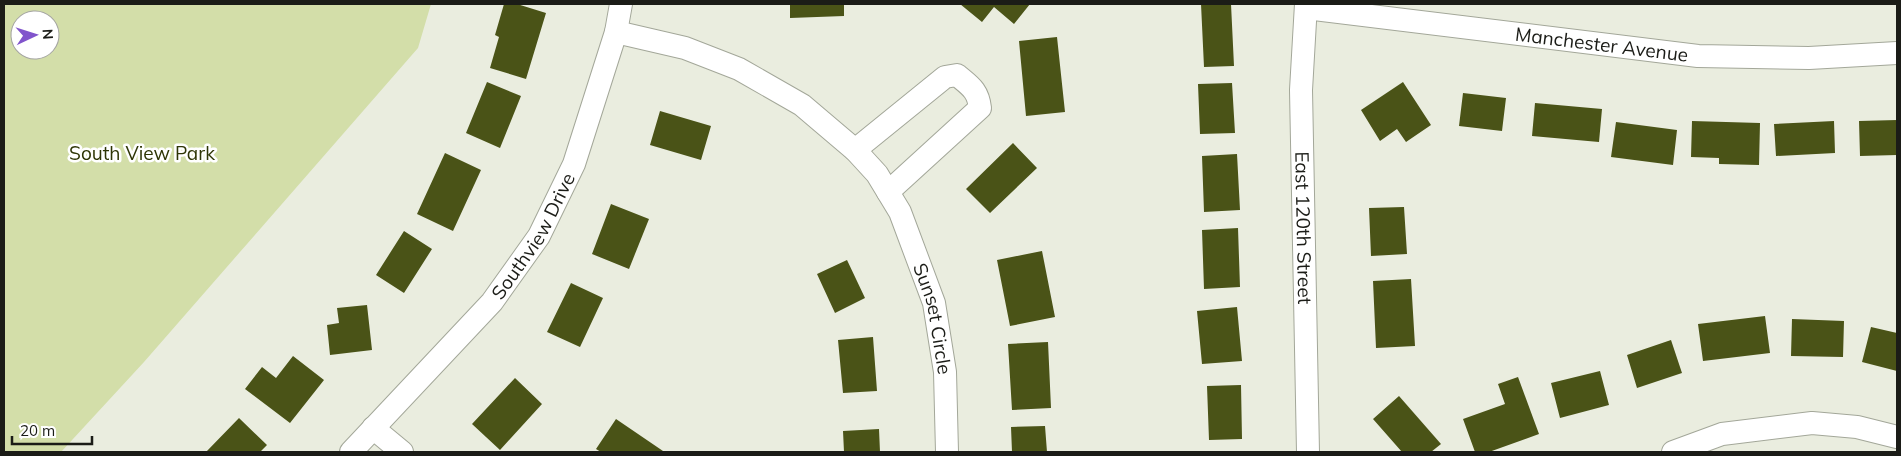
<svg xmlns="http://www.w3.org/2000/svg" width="1901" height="456" font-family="Mulish,sans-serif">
<rect width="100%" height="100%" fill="#eaeddf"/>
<path fill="#d3dea9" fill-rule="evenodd" d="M 4,4 L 431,4 L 418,48 L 144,362 L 61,452 L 4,452 ZM 20,20 L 50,20 L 50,50 L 20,50 Z"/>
<path fill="#4a5317" d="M 504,4 L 517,4 L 546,13 L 526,79 L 490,68 L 499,37 L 495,35 Z
M 790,4 L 844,4 L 844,16 L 790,18 Z
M 960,4 L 1030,4 L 1014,24 L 994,7 L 982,22 Z
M 1201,4 L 1231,4 L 1234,66 L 1204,67 Z
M 1057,37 L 1065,112 L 1026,116 L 1019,41 Z
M 487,82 L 521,96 L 500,148 L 466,133 Z
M 1403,82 L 1431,125 L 1406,142 L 1397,129 L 1380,141 L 1361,110 Z
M 1232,83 L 1235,133 L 1200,134 L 1198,84 Z
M 1463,93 L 1506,98 L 1502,131 L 1459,126 Z
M 1535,103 L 1602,109 L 1599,142 L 1532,136 Z
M 660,111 L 711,126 L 701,160 L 650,145 Z
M 1897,120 L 1897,155 L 1860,156 L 1859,121 Z
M 1692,121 L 1760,123 L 1759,165 L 1719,164 L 1719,158 L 1691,157 Z
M 1834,121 L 1835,153 L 1776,156 L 1774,124 Z
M 1616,122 L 1677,130 L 1673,165 L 1611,157 Z
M 1013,143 L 1037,168 L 990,213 L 966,189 Z
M 445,153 L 481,170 L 453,231 L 417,214 Z
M 1237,154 L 1240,210 L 1204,212 L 1202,156 Z
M 611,204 L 649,219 L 629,269 L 592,254 Z
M 1404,207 L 1407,254 L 1371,256 L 1369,208 Z
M 1238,228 L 1240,287 L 1204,289 L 1202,230 Z
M 404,231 L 432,249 L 404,293 L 376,275 Z
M 1042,251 L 1055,317 L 1010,326 L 997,260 Z
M 847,260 L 865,298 L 835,313 L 817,274 Z
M 1411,279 L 1415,346 L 1376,348 L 1373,281 Z
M 571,283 L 603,298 L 580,347 L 547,332 Z
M 367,305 L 372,350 L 330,355 L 327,325 L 339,323 L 337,308 Z
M 1237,307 L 1242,361 L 1202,364 L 1197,311 Z
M 1765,316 L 1770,353 L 1703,361 L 1698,324 Z
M 1792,319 L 1844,321 L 1843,357 L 1791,356 Z
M 1871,327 L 1897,333 L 1897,371 L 1862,362 Z
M 873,337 L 877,391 L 843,393 L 838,340 Z
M 1671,340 L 1682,373 L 1637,388 L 1627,355 Z
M 1048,342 L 1051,408 L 1012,410 L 1008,344 Z
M 293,356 L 324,380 L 290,423 L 245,389 L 262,367 L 276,378 Z
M 1600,371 L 1609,405 L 1560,418 L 1551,383 Z
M 1518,377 L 1539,434 L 1489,452 L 1475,452 L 1463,419 L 1505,404 L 1498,384 Z
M 515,378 L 542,404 L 500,450 L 472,424 Z
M 1241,385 L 1242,439 L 1209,440 L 1207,386 Z
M 1399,396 L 1441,444 L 1431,452 L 1402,452 L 1373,419 Z
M 239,418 L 267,445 L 260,452 L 206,452 Z
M 616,419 L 663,451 L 662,452 L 601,452 L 596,449 Z
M 1045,426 L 1047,452 L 1012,452 L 1011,427 Z
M 879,429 L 880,452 L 844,452 L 843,431 Z"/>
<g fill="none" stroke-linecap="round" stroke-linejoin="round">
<defs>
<g id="street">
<path id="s1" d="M 1306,4 L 1301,90 L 1308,452"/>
<path id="s2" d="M 1306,8 L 1698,56 L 1809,58 L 1897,53"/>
<path id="s3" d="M 616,32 L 685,48 L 739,69 L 802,105 L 855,150 L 877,174 L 900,212 L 934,303 L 945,372 L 947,452"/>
<path d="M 855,150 L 945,77 L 957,75 C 970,86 978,90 980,108 L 888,192"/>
<path d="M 373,428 L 402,452"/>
<path id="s4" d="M 351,452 L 492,302 L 539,236 L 574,164 L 616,32 L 621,4"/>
<path d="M 1673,452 L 1722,434 L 1812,423 L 1857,427 L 1897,437"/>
</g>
</defs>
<use href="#street" stroke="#a3a799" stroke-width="24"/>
<use href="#street" stroke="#fff" stroke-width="22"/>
</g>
<g text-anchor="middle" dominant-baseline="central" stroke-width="5" stroke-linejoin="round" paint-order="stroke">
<g font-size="19" fill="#1b1c17" stroke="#fff">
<text stroke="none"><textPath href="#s2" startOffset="298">Manchester Avenue</textPath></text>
<text stroke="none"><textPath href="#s1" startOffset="224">East 120th Street</textPath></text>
<text stroke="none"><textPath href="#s4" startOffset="284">Southview Drive</textPath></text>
<text stroke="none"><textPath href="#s3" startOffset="460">Sunset Circle</textPath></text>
</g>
<g font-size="19" fill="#2e3505" stroke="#fff">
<text x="142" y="153">South View Park</text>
</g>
</g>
<rect width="1901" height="456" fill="none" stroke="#1b1c17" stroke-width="10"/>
<g transform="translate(35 35) rotate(86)"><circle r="24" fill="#ffffff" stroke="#a4a4a2"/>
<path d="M0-4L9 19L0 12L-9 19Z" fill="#8154cc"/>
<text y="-8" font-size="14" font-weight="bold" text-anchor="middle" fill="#1b1c17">N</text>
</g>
<path d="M12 436v8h80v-8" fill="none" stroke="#1b1c17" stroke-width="2.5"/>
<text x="20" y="436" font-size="15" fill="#1b1c17" stroke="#ffffff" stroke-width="4" paint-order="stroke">20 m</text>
</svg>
